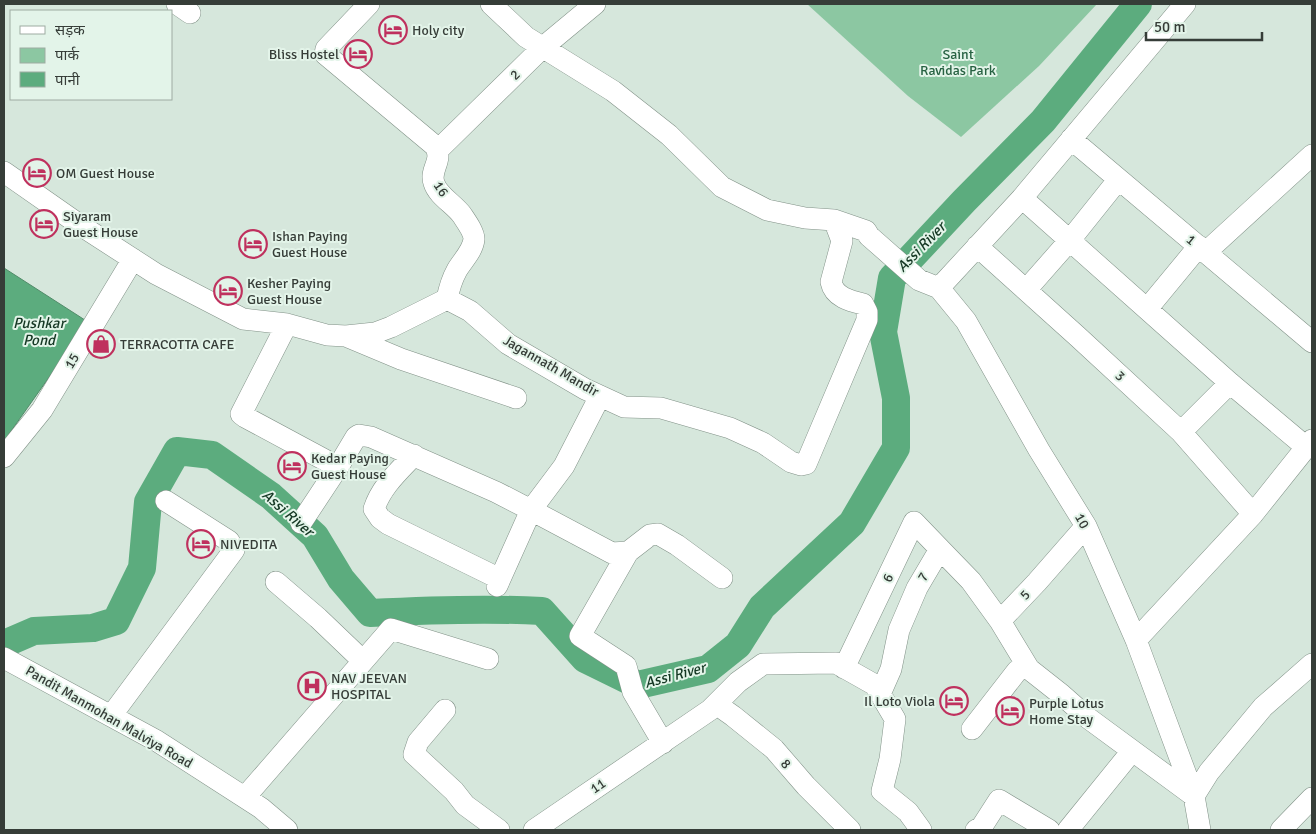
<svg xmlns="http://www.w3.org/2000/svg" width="1316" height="834" font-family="Signika,'Noto Sans Devanagari',sans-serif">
<rect width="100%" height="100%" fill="#d6e7dc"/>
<path fill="#8cc7a2" d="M 807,4 L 1097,4 L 1039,66 L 961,137 L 908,96 Z"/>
<path fill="#5cac7e" stroke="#518b69" d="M 4,268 L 88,322 L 4,441 Z"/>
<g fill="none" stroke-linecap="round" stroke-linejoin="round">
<path stroke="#5cac7e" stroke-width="28" d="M 4,644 L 34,631 L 93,628 L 116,621 L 142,568 L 148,502 L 177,451 L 212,455 L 271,496 L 315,536 L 341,579 L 370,613 C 428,610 484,608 542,611 L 585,659 L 638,685 L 708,669 L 738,645 L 762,607 L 852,523 L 896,448 L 896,398 L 883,332 L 892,278 L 964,201 L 1043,121 L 1138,4"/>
<defs>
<path id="minor" d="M 177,4 L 190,13
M 369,4 L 326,49 L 325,54 L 435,146 C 444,161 429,169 434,183 C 438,196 454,204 462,215 C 466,221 474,232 474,239 C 473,251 462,261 457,270 C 452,279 449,289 447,299
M 491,4 L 526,37 L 613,91 L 669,135 L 722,187 L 767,210 L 805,218 L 834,220 L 866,231 L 869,236 L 919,280 L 939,288 L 966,321 L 1039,450 L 1086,526 L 1136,640 L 1194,796
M 1071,139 L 1312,342
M 438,150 L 542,48 L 595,4
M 4,172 L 77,223 L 156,274 L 243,319 L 287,324 L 327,335 L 346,336 L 375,333 L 391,327 L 447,299 L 470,311 L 508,344 L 585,389 L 624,407 L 661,408 L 730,428 L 763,443 L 791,462 L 801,465 L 806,464 L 809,457 L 867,320 L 867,312 L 863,304 C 850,301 834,297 831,282 L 842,241 L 834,220
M 1022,198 L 1230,383 L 1306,447
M 977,246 L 1077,336 L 1181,432 L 1253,514
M 1206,252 L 1312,155
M 939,288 L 1022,198 L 1185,4
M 1026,290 L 1070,240 L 1118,180
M 1147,309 L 1199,246
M 287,324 L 241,414 L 245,417 L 338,467 L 301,523
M 346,336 L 401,359 L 516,398
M 600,396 L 564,466 L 531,510 L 612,553 L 628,552 L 650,535 L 658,534 L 677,545 L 722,578
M 1181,432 L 1230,383
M 414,455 C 398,472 381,487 374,509 L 380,518 L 388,524 L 500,579
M 4,457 L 42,410 L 133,259
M 338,467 L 356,437 L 359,435 L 371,437 L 496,492 L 531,510 L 497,586
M 628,552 L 580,636 L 626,666 L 633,692 L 663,743
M 276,582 L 318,618 L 363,661
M 1136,640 L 1253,514 L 1312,440
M 4,658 L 157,741 L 261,808 L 287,830
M 844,668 L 914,522 L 940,549
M 1029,669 L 1000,621 L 1037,582 L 1086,526
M 880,694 L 891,669 L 899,630 L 917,588 L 940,549 L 971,581 L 1000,621
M 716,704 L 733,716 L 774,749 L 806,786 L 850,830
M 445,710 L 418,742 L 414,754 L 454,791 L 465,805 L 499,830
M 111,716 L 234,550 L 229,541 L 166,501
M 972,729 L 1017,671 L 1023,668 L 1029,669 L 1062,695 L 1088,718 L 1194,796 L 1200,830
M 1194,796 L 1209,772 L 1263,707 L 1312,664
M 245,797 L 391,629 L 488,659
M 534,830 L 710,710 L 738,682 L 763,664 L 836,663 L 875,685 L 895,719 L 890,759 L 882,791 L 908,812 L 921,830
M 976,830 L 981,828 L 999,800 L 1049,830
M 1068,830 L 1132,751
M 1281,830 L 1312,798"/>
</defs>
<use href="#minor" stroke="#829288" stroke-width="22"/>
<use href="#minor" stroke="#fff" stroke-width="21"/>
</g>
<defs>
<symbol id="hotel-ring" viewBox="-11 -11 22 22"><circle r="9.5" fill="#e3f4e9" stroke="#bf315e" stroke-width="1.5"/><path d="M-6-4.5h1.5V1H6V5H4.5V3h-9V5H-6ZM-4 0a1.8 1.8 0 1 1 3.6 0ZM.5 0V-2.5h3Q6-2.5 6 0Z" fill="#bf315e"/></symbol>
<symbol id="shop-ring" viewBox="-11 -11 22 22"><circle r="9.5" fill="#e3f4e9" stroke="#bf315e" stroke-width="1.5"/><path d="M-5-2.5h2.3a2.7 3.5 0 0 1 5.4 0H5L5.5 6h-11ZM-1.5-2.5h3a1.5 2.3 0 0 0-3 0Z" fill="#bf315e"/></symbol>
<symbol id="hospital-ring" viewBox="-11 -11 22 22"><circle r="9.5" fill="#e3f4e9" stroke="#bf315e" stroke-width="1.5"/><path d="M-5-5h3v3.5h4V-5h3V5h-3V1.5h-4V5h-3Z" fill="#bf315e"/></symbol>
</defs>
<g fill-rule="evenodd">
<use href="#hotel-ring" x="377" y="14" width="32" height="32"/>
<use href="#hotel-ring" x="342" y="38" width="32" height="32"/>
<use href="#hotel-ring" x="21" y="157" width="32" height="32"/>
<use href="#hotel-ring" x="28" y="208" width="32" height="32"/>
<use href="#hotel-ring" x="237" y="228" width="32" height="32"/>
<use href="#hotel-ring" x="212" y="275" width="32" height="32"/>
<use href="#shop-ring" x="85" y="328" width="32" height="32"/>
<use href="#hotel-ring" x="276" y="450" width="32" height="32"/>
<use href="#hotel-ring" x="185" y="528" width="32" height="32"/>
<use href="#hospital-ring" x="296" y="670" width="32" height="32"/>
<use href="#hotel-ring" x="938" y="685" width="32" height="32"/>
<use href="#hotel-ring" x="994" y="695" width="32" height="32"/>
</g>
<g text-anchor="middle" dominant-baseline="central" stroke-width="4" stroke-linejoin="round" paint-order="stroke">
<g font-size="14" fill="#363d38" stroke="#e3f4e9" text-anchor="start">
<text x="412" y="30">Holy city</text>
<text x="339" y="54" text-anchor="end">Bliss Hostel</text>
<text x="56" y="173">OM Guest House</text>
<text x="63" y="216">Siyaram<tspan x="63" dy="16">Guest House</tspan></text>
<text x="272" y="236">Ishan Paying<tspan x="272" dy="16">Guest House</tspan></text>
<text x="247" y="283">Kesher Paying<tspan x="247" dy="16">Guest House</tspan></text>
<text x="120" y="344">TERRACOTTA CAFE</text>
<text x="311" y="458">Kedar Paying<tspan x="311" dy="16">Guest House</tspan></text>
<text x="220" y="544">NIVEDITA</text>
<text x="331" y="678">NAV JEEVAN<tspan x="331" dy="16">HOSPITAL</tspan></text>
<text x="935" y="701" text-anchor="end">Il Loto Viola</text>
<text x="1029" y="703">Purple Lotus<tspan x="1029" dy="16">Home Stay</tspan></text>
</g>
<g font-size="14" fill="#276242" stroke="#e3f4e9">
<text x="958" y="54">Saint<tspan x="958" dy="16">Ravidas Park</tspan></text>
</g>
<g font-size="14" fill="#363d38" stroke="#e3f4e9">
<text transform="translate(515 75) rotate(-44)">2</text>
<text transform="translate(441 189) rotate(57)">16</text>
<text transform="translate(1191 240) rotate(39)">1</text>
<text transform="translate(72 361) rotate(-59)">15</text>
<text transform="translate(551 366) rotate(30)">Jagannath Mandir</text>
<text transform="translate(1120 376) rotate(43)">3</text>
<text transform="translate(1082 521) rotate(61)">10</text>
<text transform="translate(923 577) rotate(-59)">7</text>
<text transform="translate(888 578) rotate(-65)">6</text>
<text transform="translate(1025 595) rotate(-47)">5</text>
<text transform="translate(109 717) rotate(30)">Pandit Manmohan Malviya Road</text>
<text transform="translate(786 764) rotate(49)">8</text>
<text transform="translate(598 786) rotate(-34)">11</text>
</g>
<g font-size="15" font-style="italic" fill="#153824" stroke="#e3f4e9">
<text transform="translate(921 247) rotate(-46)">Assi River</text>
<text x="39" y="323">Pushkar<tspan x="39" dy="17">Pond</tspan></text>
<text transform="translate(288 513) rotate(41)">Assi River</text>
<text transform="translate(675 675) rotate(-15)">Assi River</text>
</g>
</g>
<rect width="1316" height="834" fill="none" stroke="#363d38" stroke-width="10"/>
<rect x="10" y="10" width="162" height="90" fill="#e3f4e9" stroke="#9eaba2"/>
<rect x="20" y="26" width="25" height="8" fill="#ffffff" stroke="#9eaba2"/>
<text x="55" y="35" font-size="15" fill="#363d38">सड़क</text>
<rect x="20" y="48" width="25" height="15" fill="#8cc7a2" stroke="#9eaba2"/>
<text x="55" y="60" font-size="15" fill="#363d38">पार्क</text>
<rect x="20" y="72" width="25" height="15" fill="#5cac7e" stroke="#9eaba2"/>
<text x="55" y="85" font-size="15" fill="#363d38">पानी</text>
<path d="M1146 32v8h116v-8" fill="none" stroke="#363d38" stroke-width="2.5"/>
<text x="1154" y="32" font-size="15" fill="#363d38" stroke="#e3f4e9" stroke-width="4" paint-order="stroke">50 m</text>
</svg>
